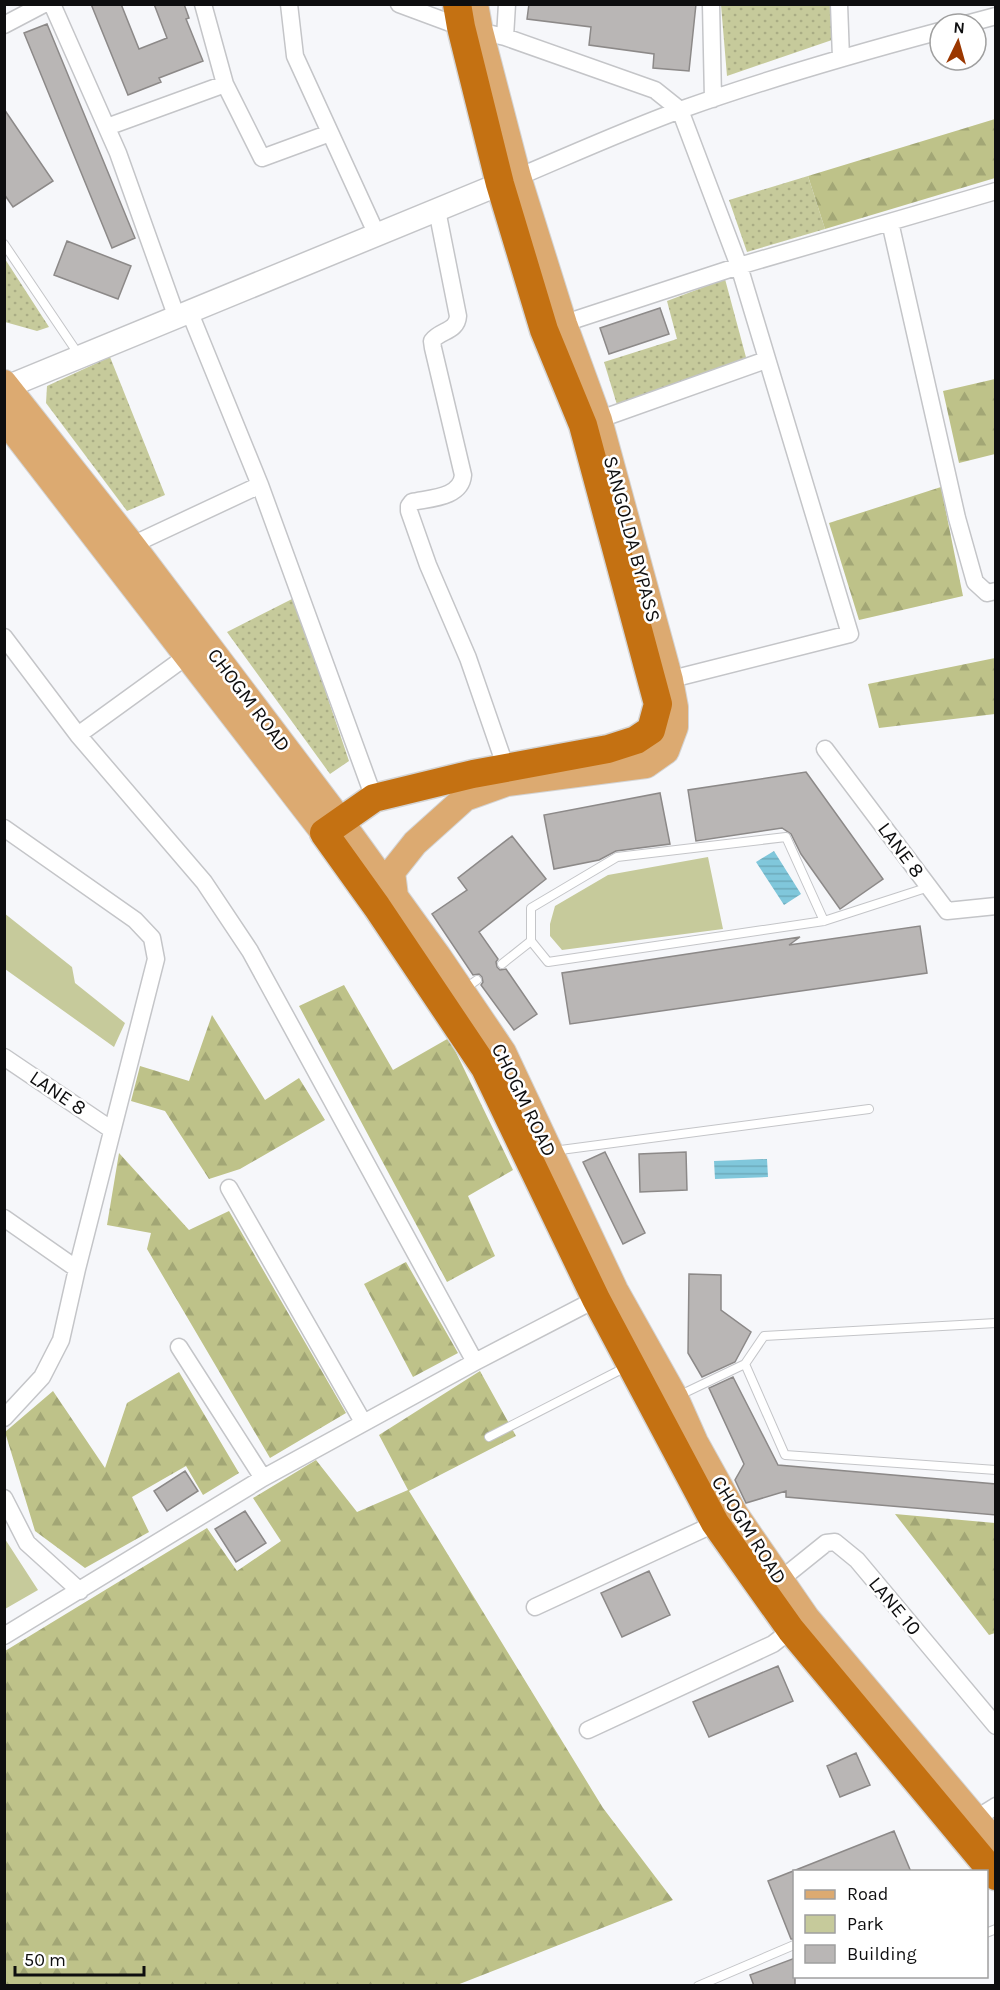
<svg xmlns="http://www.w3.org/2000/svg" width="1000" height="1990" font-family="Karla,sans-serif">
<defs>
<pattern id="grass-dots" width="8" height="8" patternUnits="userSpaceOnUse" patternTransform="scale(1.5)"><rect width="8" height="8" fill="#c6ca9b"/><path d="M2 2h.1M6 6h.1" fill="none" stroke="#a9ac84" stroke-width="1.8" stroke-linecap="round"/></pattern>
<pattern id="forest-firs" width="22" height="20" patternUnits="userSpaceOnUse" patternTransform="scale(1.5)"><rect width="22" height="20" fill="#bec289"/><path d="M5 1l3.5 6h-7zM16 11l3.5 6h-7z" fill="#a2a675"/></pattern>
<pattern id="water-rules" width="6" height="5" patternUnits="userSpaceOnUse" patternTransform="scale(1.5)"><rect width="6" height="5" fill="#80c7db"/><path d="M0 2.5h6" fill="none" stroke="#6daabb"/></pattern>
</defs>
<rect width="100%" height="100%" fill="#f6f7fa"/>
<path fill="url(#grass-dots)" d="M 721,5 L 830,5 L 832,40 L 727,76 Z
M 808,176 L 825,229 L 747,252 L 729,200 Z
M 4,259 L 5,259 L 49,327 L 37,331 L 5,322 Z
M 725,279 L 747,361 L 618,408 L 604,362 L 677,339 L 667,301 Z
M 110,357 L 165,495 L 127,511 L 46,403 L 47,386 Z
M 294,598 L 349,761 L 330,774 L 227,632 Z"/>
<path fill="url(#forest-firs)" d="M 995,119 L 995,178 L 825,229 L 808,176 Z
M 995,379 L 995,454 L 959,463 L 943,391 Z
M 941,487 L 963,596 L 859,620 L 829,523 Z
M 995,658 L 995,714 L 879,728 L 868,684 Z
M 344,985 L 393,1070 L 449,1038 L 513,1170 L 468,1196 L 495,1256 L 447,1282 L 299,1006 Z
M 212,1015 L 265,1100 L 299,1078 L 325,1120 L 240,1169 L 209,1179 L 165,1111 L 131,1101 L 140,1066 L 189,1081 Z
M 119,1153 L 189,1230 L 229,1211 L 346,1413 L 270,1458 L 147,1249 L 151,1233 L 107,1225 Z
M 406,1262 L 458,1353 L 413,1377 L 364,1284 Z
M 480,1371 L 516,1436 L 409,1491 L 603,1808 L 673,1900 L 457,1985 L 5,1986 L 5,1651 L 207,1528 L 237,1571 L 281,1541 L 253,1498 L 316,1460 L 357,1512 L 408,1490 L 379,1435 Z
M 179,1372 L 239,1473 L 203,1495 L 186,1466 L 132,1497 L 149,1532 L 85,1568 L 35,1531 L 5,1432 L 53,1391 L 105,1468 L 127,1403 Z
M 895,1514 L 995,1523 L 995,1633 L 989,1635 Z"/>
<path fill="#c6ca9b" d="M 708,857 L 723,929 L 562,950 L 550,936 L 550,924 L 555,906 L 608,875 Z
M 4,913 L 72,967 L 75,983 L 125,1023 L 114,1047 L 5,969 Z
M 5,1539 L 38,1590 L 5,1609 Z"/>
<path fill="url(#water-rules)" d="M 774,851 L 801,894 L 784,905 L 756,862 Z
M 767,1159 L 768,1177 L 715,1179 L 714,1161 Z"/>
<path fill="#b9b6b5" stroke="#8c8988" stroke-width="1.5" d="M 91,4 L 121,4 L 139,49 L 167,38 L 154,4 L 184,4 L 189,18 L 186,19 L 203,61 L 159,78 L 161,82 L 128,95 Z
M 529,4 L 696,4 L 689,71 L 653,68 L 654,54 L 589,45 L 591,27 L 527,19 Z
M 47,24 L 135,238 L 112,248 L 24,33 Z
M 4,109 L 53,181 L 13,207 L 4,194 Z
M 67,241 L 131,266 L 118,299 L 54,275 Z
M 660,308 L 669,334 L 609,354 L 600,328 Z
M 806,772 L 883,879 L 840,909 L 801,854 L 791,834 L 782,828 L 696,841 L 688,790 Z
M 660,793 L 670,844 L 616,851 L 599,860 L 554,869 L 544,815 Z
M 512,836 L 546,879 L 479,932 L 498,959 L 496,962 L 497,967 L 500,970 L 506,969 L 537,1014 L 514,1030 L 481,985 L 483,982 L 482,977 L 479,974 L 473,975 L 432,914 L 467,890 L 458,878 Z
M 920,926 L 927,973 L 570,1024 L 562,973 L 800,937 L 789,945 Z
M 605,1152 L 645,1233 L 623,1244 L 583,1162 Z
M 686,1152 L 687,1190 L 640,1192 L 639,1154 Z
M 689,1274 L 721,1275 L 721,1310 L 751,1332 L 735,1362 L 702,1377 L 688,1353 Z
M 733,1377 L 778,1465 L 996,1484 L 996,1515 L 786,1497 L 786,1491 L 746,1503 L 735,1480 L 744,1464 L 709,1388 Z
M 185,1471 L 198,1491 L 167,1511 L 154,1491 Z
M 245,1511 L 266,1543 L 236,1562 L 215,1529 Z
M 649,1571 L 670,1615 L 622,1637 L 601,1593 Z
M 778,1666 L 793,1701 L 709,1737 L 693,1702 Z
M 856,1753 L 870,1785 L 840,1797 L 827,1766 Z
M 894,1831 L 911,1872 L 795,1871 L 795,1939 L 791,1939 L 768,1881 Z
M 795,1958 L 795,1986 L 754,1986 L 750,1975 Z"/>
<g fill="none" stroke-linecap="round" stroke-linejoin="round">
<defs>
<path id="lane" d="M 4,244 L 79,355
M 824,921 L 786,837 L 617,857 L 531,908 L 531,941 L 548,962 L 824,921 L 929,887
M 502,964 L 531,941
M 463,990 L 477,980
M 553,1151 L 869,1109
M 996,1323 L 764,1336 L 745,1364 L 785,1455 L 996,1470
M 678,1396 L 745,1364
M 489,1437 L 628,1366
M 986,1933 L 996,1929
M 698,1986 L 794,1945"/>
<path id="street" d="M 52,4 L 118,153 L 177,318
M 203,4 L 225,84 L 262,158 L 330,133
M 289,4 L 295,56 L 377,235
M 399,4 L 461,27 L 505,37 L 655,90 L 680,110 L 739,266 L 850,634 L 660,682
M 711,4 L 713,99
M 839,4 L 841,58
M 966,24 L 996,16
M 4,25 L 44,4
M 505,37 L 507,4
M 107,127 L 225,84
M 511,180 C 568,156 625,130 683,109 C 767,79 854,54 940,31
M 437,210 L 458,316 C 457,332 440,330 432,341 L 433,348 L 463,475 C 461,498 430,498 412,502 L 409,506 L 409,511 L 428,565 L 468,658 L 506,768
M 890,222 L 957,518 L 975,582 L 987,593 L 996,591
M 190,313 L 260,485
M 556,326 L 739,266 L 996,191
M 589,423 L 766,360
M 132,545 L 260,485 L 374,798
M 4,637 L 78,735 L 204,882 L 250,951 L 475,1362
M 78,735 L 187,656
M 825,749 L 947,911 L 996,906
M 4,828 L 135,920 L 152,938 L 156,959 L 77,1269 L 61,1340 L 42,1377 L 4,1418
M 4,1057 L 112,1130
M 229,1188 L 363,1422
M 4,1218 L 77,1269
M 179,1347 L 263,1478
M 4,1498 L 27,1543 L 80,1591
M 780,1580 L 826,1543 L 835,1542 L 857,1560 L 996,1726
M 535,1607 L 723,1520
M 4,1636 L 263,1478 L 475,1362 L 604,1295
M 588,1730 L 773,1644 L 796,1626
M 975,1819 L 996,1806"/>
<path id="secondary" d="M 4,388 L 500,184"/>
<path id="primary" d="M 4,383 L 132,545 L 336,815 L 438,956 L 503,1052 L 615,1290 L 675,1397 L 695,1442 L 735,1514 L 806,1617 L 996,1843
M 4,419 L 324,833
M 395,896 L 392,872 L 415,843 L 465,798 L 507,783 L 646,765 L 666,751 L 675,727 L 675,707 L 670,680 L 599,420 L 564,324 L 518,177 L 480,31 L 475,4"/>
<path id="highway" d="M 457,4 L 461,27 L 500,184 L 544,330 L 583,425 L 658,704 L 651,730 L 636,740 L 608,749 L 473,774 L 374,798 L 324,833 L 377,907 L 485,1068 L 596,1299 L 715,1523 L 791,1630 L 996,1876"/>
</defs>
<use href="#lane" stroke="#c4c5c8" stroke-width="10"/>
<use href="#street" stroke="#c4c5c8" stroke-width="19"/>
<use href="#secondary" stroke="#c4c5c8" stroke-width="25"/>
<use href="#primary" stroke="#d4d4d4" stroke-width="28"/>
<use href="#highway" stroke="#d4d4d4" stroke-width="31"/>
<use href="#lane" stroke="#fff" stroke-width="8"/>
<use href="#street" stroke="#fff" stroke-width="16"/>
<use href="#secondary" stroke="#fff" stroke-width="22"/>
<use href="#primary" stroke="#dcaa71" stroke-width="26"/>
<use href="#highway" stroke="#c47112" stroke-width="28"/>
</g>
<g text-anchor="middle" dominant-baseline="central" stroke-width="5" stroke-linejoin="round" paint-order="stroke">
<g font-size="20" fill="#0e0e0f" stroke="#fff">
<text transform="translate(632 539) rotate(75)">SANGOLDA BYPASS</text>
<text transform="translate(249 700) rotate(53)">CHOGM ROAD</text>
<text transform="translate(901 850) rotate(53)">LANE 8</text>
<text transform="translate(58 1093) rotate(34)">LANE 8</text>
<text transform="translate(524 1100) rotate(64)">CHOGM ROAD</text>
<text transform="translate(749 1530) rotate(58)">CHOGM ROAD</text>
<text transform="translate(895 1606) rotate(50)">LANE 10</text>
</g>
</g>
<rect width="1000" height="1990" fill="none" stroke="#0e0e0f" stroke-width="12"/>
<rect x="793" y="1870" width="195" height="108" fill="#ffffff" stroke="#9f9f9f" stroke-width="1.5"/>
<rect x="805" y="1890" width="30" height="9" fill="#dcaa71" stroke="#9f9f9f" stroke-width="1.5"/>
<text x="847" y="1900" font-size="18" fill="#0e0e0f">Road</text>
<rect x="805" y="1915" width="30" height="18" fill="#c6ca9b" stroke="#9f9f9f" stroke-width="1.5"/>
<text x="847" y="1930" font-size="18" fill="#0e0e0f">Park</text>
<rect x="805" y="1945" width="30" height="18" fill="#b9b6b5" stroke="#9f9f9f" stroke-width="1.5"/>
<text x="847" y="1960" font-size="18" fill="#0e0e0f">Building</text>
<g transform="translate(958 42) rotate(5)"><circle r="28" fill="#ffffff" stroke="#9f9f9f" stroke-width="1.5"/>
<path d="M0-4.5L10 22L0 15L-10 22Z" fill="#9b3700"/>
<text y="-9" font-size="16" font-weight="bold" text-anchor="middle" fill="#0e0e0f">N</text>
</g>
<path d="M15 1966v9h129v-9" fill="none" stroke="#0e0e0f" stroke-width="3"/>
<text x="24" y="1966" font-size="18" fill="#0e0e0f" stroke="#ffffff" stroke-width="4.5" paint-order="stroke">50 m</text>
</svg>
